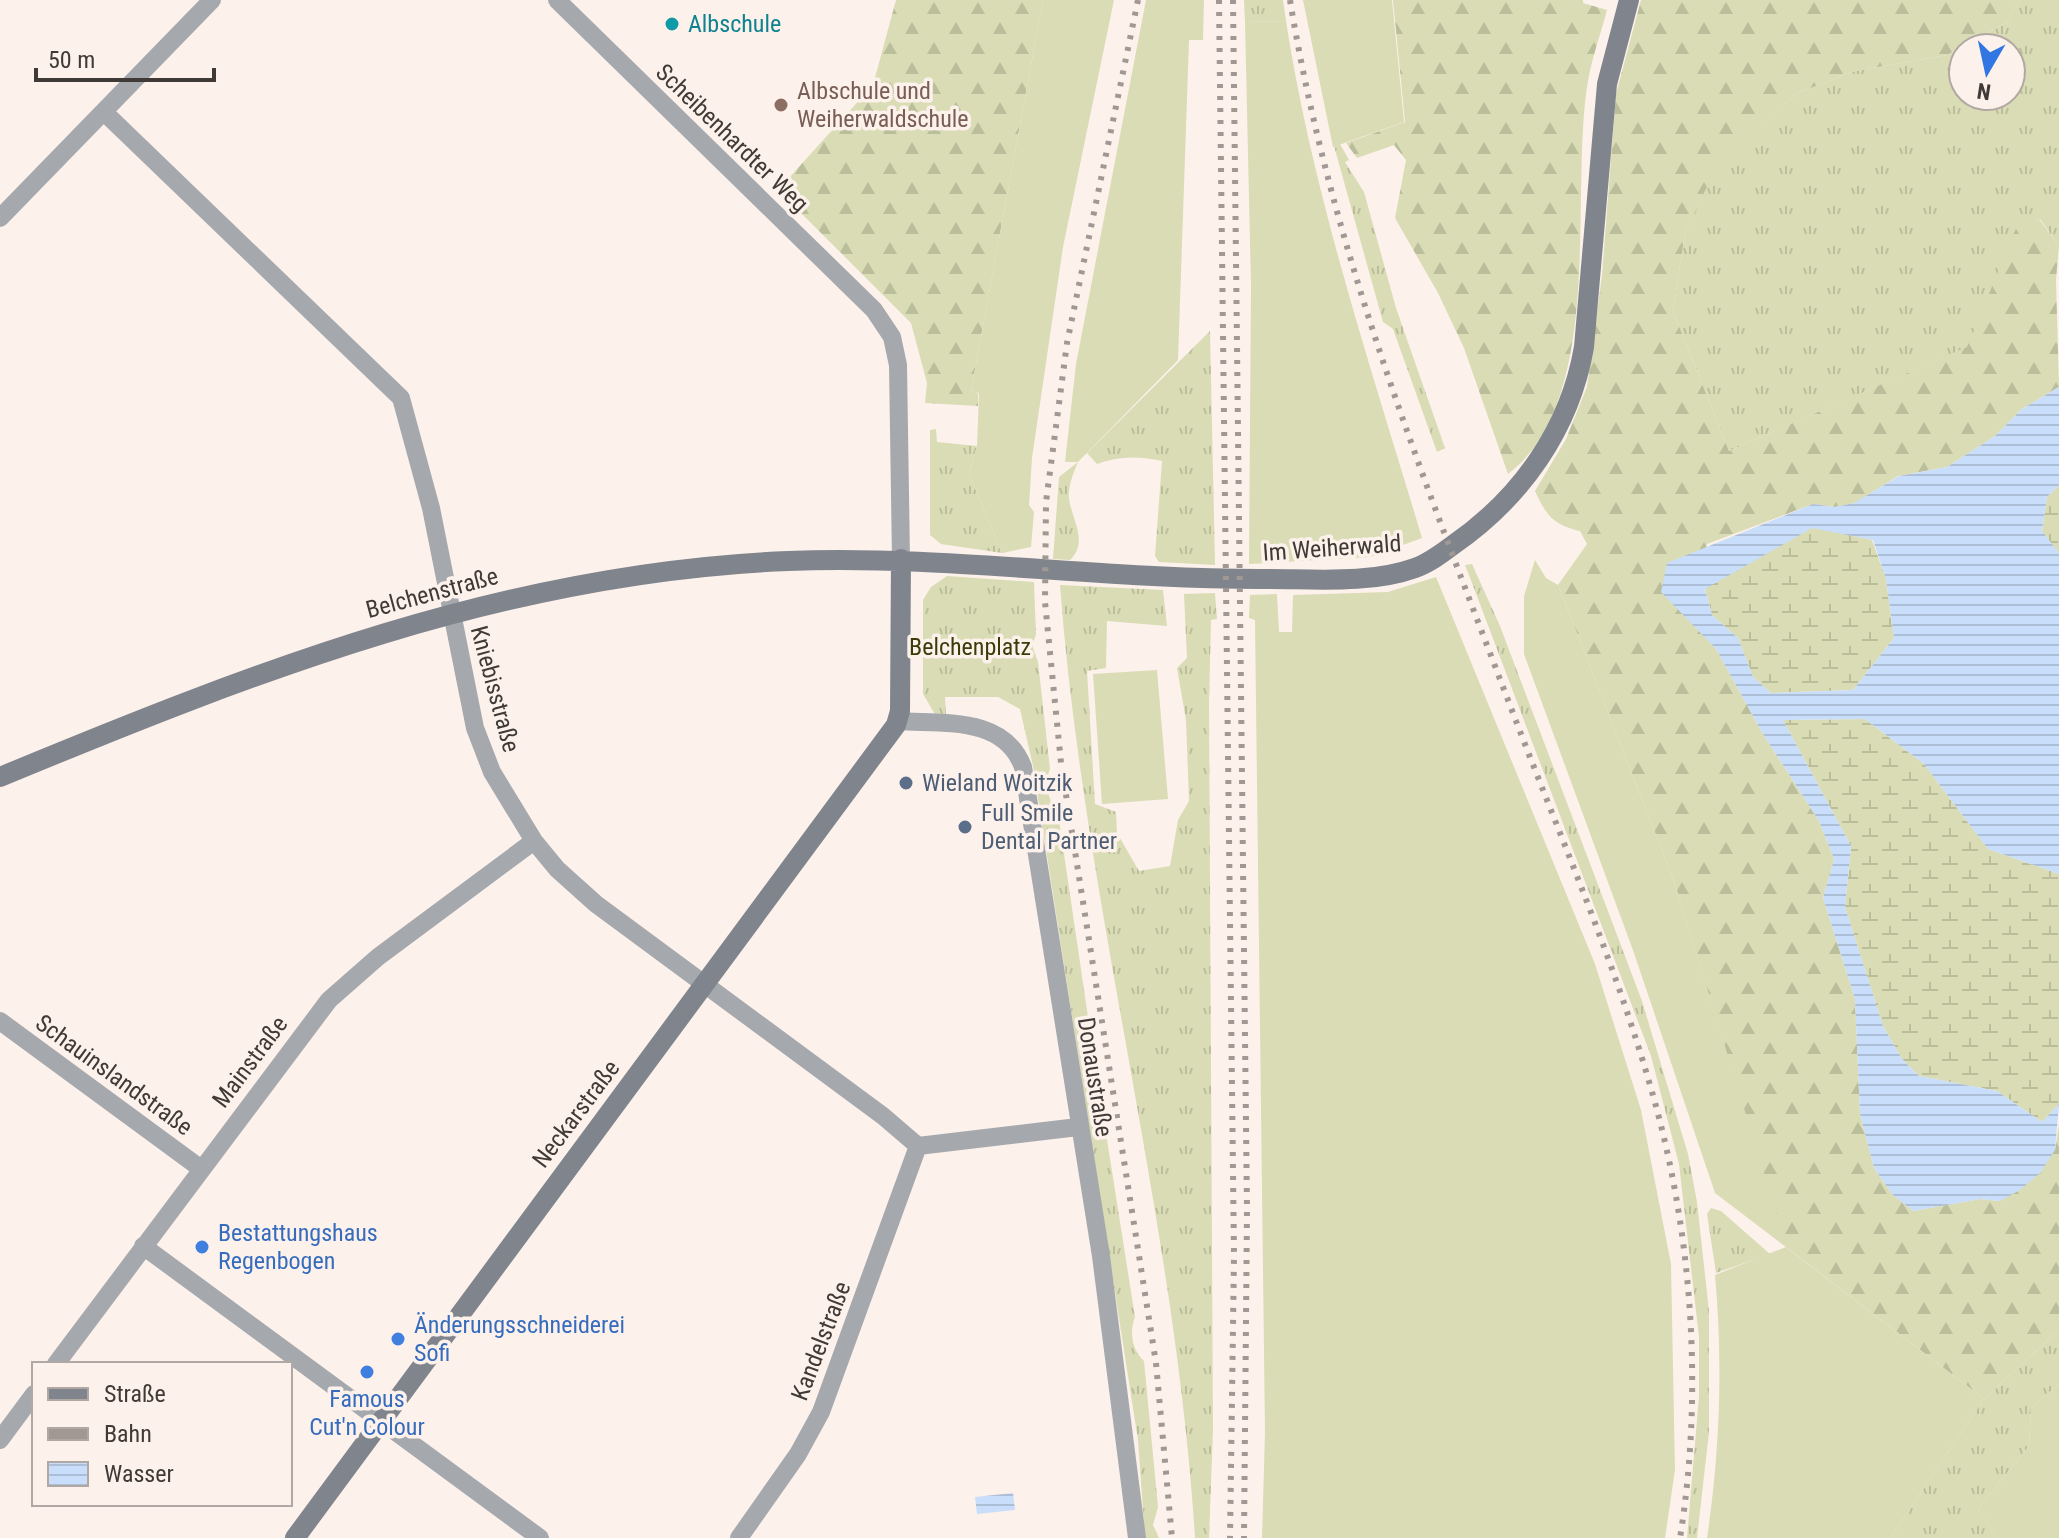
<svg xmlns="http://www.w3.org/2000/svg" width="2059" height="1538" font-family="'Roboto Condensed',sans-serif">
<defs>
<pattern id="grass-tufts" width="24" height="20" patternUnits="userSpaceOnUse" patternTransform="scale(2)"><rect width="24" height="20" fill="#d9dcb4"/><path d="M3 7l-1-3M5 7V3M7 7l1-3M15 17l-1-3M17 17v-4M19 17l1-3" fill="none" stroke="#bbbe9b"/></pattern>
<pattern id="forest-firs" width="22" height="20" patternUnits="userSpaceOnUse" patternTransform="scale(2)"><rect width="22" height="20" fill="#d9dcb4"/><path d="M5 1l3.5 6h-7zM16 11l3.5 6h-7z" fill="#bbbe9b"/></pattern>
<pattern id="wetland-marsh" width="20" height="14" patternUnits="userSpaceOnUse" patternTransform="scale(2)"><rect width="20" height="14" fill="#d9dcb4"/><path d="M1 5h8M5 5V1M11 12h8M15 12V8" fill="none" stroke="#bbbe9b"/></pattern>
<pattern id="water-rules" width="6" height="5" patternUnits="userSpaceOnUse" patternTransform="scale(2)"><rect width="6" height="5" fill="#c8defa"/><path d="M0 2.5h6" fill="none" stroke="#adbfd7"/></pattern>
</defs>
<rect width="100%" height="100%" fill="#fdf1eb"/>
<path fill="url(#grass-tufts)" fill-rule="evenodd" d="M 1244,0 L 1283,0 L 1286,21 L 1245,22 Z
M 2020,0 L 2059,0 L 2059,246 L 2040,219 L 2019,222 L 1968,347 L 1729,451 L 1673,311 L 1685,233 L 1719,159 L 1798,93 L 1855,71 L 1947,55 L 2006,23 ZM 1963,48 L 2011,48 L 2011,96 L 1963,96 Z
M 1340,144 L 1349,160 L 1345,162 L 1364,192 L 1396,308 L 1445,448 L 1437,452 L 1393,329 L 1383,322 L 1334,146 Z
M 1210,331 L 1215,565 L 1159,562 L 1155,556 L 1162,461 C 1139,456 1119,456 1097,464 L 1087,453 Z
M 936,429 L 937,442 L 977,446 L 969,474 L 1002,553 L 941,544 L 930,535 L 930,430 Z
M 1078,462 C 1073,474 1068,486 1069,499 C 1072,520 1089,542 1070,560 L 1053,559 L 1059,477 Z
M 1472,564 L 1500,626 L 1642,1001 L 1688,1154 L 1697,1202 L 1709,1311 L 1709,1432 L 1697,1538 L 1687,1538 L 1699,1396 L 1699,1337 L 1679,1164 L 1651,1056 L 1472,583 L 1465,565 Z
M 947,576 L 1034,582 L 1036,635 L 1032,645 L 1038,662 L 1050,769 C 1044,783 1048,801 1058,813 L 1093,1051 L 1091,1069 L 1097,1076 L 1135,1317 C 1129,1332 1132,1350 1144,1361 L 1158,1507 L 1153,1525 L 1159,1538 L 1145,1538 L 1138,1440 L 1033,766 L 1020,709 L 998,697 L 945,697 L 946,717 L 936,716 L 923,694 L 923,600 L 931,587 Z
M 1060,585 L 1163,590 L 1167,626 L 1107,621 L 1106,668 L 1087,671 L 1095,804 L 1116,812 L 1117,833 L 1139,871 L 1170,866 L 1178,820 L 1189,801 L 1186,720 L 1177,668 L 1187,658 L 1184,594 L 1215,593 L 1217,619 L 1211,620 L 1209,702 L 1213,1430 L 1209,1538 L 1195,1538 C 1175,1217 1084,905 1060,585 Z
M 1711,1208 L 1721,1211 L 1770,1254 L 1716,1273 L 1707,1214 Z
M 2059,1330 L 2059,1384 L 2031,1408 L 2029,1446 L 1978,1509 L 1997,1538 L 1890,1538 L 1984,1399 Z"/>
<path fill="url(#forest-firs)" d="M 896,0 L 1043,0 L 971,391 L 978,393 L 978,406 L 925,403 L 927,383 L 911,323 L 778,190 L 873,85 Z
M 1393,0 L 1583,0 L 1583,3 L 1607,10 C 1601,33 1592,57 1588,81 C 1569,191 1607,399 1508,474 L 1464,348 L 1438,293 L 1395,218 L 1406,160 L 1394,145 L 1357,158 L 1346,143 L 1405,122 Z
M 1641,0 L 2020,0 L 2006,23 L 1947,55 L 1855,71 L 1798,93 L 1720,159 L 1685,233 L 1673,311 L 1729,451 L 1967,347 L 2019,221 L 2039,219 L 2059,246 L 2056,280 L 2059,387 L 2022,409 L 1995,436 L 1947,467 L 1898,476 L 1855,503 L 1835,507 L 1813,504 L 1707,544 L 1693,624 L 1716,649 L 1763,734 L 1819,821 L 1834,859 L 1823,898 L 1855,999 L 1860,1114 L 1874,1168 L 1892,1194 L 1913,1211 L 1980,1199 L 2000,1201 L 2055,1150 L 2059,1124 L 2059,1330 L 1984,1399 L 1786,1247 L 1674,881 L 1558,585 L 1587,544 L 1580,531 C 1553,525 1546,515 1535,491 L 1566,439 L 1587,387 L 1602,275 L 1616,94 Z"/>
<path fill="url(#wetland-marsh)" d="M 2059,485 L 2059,553 L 2042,532 L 2047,497 Z
M 1813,527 L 1872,540 L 1886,579 L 1894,638 L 1853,690 L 1771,693 L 1753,677 L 1738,638 L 1712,615 L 1705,588 Z
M 1865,719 L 1924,764 L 1988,849 L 2059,874 L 2059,1104 L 2042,1122 L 1997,1091 L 1919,1076 L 1902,1059 L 1883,1026 L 1845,907 L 1851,846 L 1783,720 Z"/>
<path fill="#d9dcb4" d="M 1043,0 L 1114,0 L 1063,247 L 1032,458 L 1029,505 L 1034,512 L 1031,547 L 1002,553 L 969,474 L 977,446 L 979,393 L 971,391 Z
M 1146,0 L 1204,0 L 1203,40 L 1189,40 L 1178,360 L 1078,462 L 1065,462 L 1076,364 Z
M 1303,0 L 1392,0 L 1404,122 L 1333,147 Z
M 1286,21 C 1313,196 1371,367 1422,538 L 1370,557 L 1249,564 L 1251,286 L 1245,22 Z
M 1535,560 L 1546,578 L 1558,585 L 1674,881 L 1787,1248 L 1984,1399 L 1890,1538 L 1707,1538 C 1720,1451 1723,1363 1715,1275 L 1786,1247 L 1715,1193 L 1634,953 L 1524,654 L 1524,596 Z
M 1436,577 L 1595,964 L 1641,1110 L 1671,1264 L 1675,1470 L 1665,1538 L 1262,1538 L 1265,1433 L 1255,620 L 1249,618 L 1250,595 L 1277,594 L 1279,632 L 1292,632 L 1293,595 L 1388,592 Z
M 1157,670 L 1168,799 L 1102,804 L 1093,674 Z
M 2059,1384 L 2059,1538 L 1997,1538 L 1978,1509 L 2029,1446 L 2031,1408 Z"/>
<path fill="url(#water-rules)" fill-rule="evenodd" d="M 2059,387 L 2059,485 L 2047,497 L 2042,531 L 2059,553 L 2059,874 L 1988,849 L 1924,764 L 1865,719 L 1783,720 L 1851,846 L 1845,907 L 1883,1026 L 1902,1059 L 1919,1076 L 1997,1091 L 2042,1122 L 2059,1104 L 2055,1150 L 2040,1173 L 2020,1190 L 2000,1201 L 1980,1199 L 1913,1211 L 1892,1194 L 1874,1168 L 1860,1114 L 1855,999 L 1823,898 L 1834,859 L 1819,821 L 1763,734 L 1716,649 L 1661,592 L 1667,563 L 1813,504 L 1835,507 L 1854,503 L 1899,476 L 1947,467 L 1995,436 L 2022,409 ZM 1812,528 L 1873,540 L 1886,579 L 1894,638 L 1853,690 L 1771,693 L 1753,677 L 1738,638 L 1712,615 L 1705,589 Z
M 1013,1493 L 1015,1510 L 977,1514 L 975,1497 Z"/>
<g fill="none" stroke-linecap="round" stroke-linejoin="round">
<path stroke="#a5a9ae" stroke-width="18" d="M 557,0 L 874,310 L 892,337 L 898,365 L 901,559
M 104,112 L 401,398 L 431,508 L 475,728 L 492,772 L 534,841 L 557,869 L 596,904 L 883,1116 L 918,1146 L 1078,1127
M 0,218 L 212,0
M 898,721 C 944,724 1004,716 1023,767 L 1101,1256 L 1137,1538
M 0,1021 L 200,1168
M 143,1246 L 540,1538
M 56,1364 L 329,1000 L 378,957 L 534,841
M 0,1440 L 34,1394
M 739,1538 L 798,1454 L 821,1412 L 918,1146"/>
<path stroke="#80858d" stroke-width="20" d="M 0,777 C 256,671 507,572 788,561 C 948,555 1107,580 1268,579 C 1315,579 1371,584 1415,568 C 1429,563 1441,554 1453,545 C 1521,498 1570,429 1584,347 L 1607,84 L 1629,0
M 295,1538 L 896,725 L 900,711 L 901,559"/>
<path stroke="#a19893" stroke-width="6" stroke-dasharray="4 8" stroke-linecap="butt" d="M 1138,0 L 1067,343 L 1046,502 L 1045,602 L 1061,763 L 1156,1363 L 1172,1538
M 1219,0 L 1234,1255 L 1230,1538
M 1233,0 L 1247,1210 L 1244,1538
M 1290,0 C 1331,251 1426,485 1516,721 C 1564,846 1618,970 1654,1099 C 1693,1239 1703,1395 1680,1538"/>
</g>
<circle fill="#0f9aa8" stroke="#fdf1eb" stroke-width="3" cx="672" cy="24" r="8"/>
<circle fill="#8d6e63" stroke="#fdf1eb" stroke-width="3" cx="781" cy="105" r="8"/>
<g fill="#5c6f8a" stroke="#fdf1eb" stroke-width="3">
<circle cx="906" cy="783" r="8"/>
<circle cx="965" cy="827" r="8"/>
</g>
<g fill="#3f7fe0" stroke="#fdf1eb" stroke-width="3">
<circle cx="202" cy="1247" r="8"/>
<circle cx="398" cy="1339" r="8"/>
<circle cx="367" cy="1372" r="8"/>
</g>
<g text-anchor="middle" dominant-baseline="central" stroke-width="7" stroke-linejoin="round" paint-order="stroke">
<g font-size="24" fill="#0d838f" stroke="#fdf1eb" text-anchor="start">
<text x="688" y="24">Albschule</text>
</g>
<g font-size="24" fill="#785e54" stroke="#fdf1eb" text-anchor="start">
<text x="797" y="91">Albschule und<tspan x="797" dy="28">Weiherwaldschule</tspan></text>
</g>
<g font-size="24" fill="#403a37" stroke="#fdf1eb">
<text transform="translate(732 138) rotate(44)">Scheibenhardter Weg</text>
<text transform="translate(1332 548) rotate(-4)">Im Weiherwald</text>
<text transform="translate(432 593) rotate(-15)">Belchenstraße</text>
<text transform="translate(495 689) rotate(75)">Kniebisstraße</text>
<text transform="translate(250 1062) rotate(-53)">Mainstraße</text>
<text transform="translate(114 1075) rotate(36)">Schauinslandstraße</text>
<text transform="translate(1095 1077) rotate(81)">Donaustraße</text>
<text transform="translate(576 1114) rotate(-53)">Neckarstraße</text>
<text transform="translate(821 1341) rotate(-69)">Kandelstraße</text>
</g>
<g font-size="24" fill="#3b3c09" stroke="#fdf1eb">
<text x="970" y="647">Belchenplatz</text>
</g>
<g font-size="24" fill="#4e5e75" stroke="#fdf1eb" text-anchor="start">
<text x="922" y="783">Wieland Woitzik</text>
<text x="981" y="813">Full Smile<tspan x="981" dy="28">Dental Partner</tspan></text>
</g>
<g font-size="24" fill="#366cbe" stroke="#fdf1eb" text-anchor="start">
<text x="218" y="1233">Bestattungshaus<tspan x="218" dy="28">Regenbogen</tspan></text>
<text x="414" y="1325">Änderungsschneiderei<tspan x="414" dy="28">Sofi</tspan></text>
<text x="367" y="1399" text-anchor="middle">Famous<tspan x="367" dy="28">Cut'n Colour</tspan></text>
</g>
</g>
<rect x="32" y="1362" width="260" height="144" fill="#fdf1eb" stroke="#b1a8a3" stroke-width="2"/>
<rect x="48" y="1388" width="40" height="12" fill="#80858d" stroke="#b1a8a3" stroke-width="2"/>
<text x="104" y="1402" font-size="24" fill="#403a37">Straße</text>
<rect x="48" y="1428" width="40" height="12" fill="#a19893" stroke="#b1a8a3" stroke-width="2"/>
<text x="104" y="1442" font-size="24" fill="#403a37">Bahn</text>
<rect x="48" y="1462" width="40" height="24" fill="url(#water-rules)" stroke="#b1a8a3" stroke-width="2"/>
<text x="104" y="1482" font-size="24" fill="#403a37">Wasser</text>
<g transform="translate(1987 72) rotate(189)"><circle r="38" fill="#fdf1eb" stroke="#b1a8a3" stroke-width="2"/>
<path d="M0-6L14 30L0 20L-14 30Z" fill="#3176e3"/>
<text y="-12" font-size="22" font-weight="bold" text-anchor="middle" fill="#403a37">N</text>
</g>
<path d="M36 68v12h178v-12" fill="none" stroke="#403a37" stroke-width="4"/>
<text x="48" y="68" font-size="24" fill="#403a37" stroke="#fdf1eb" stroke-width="6" paint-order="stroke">50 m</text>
</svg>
